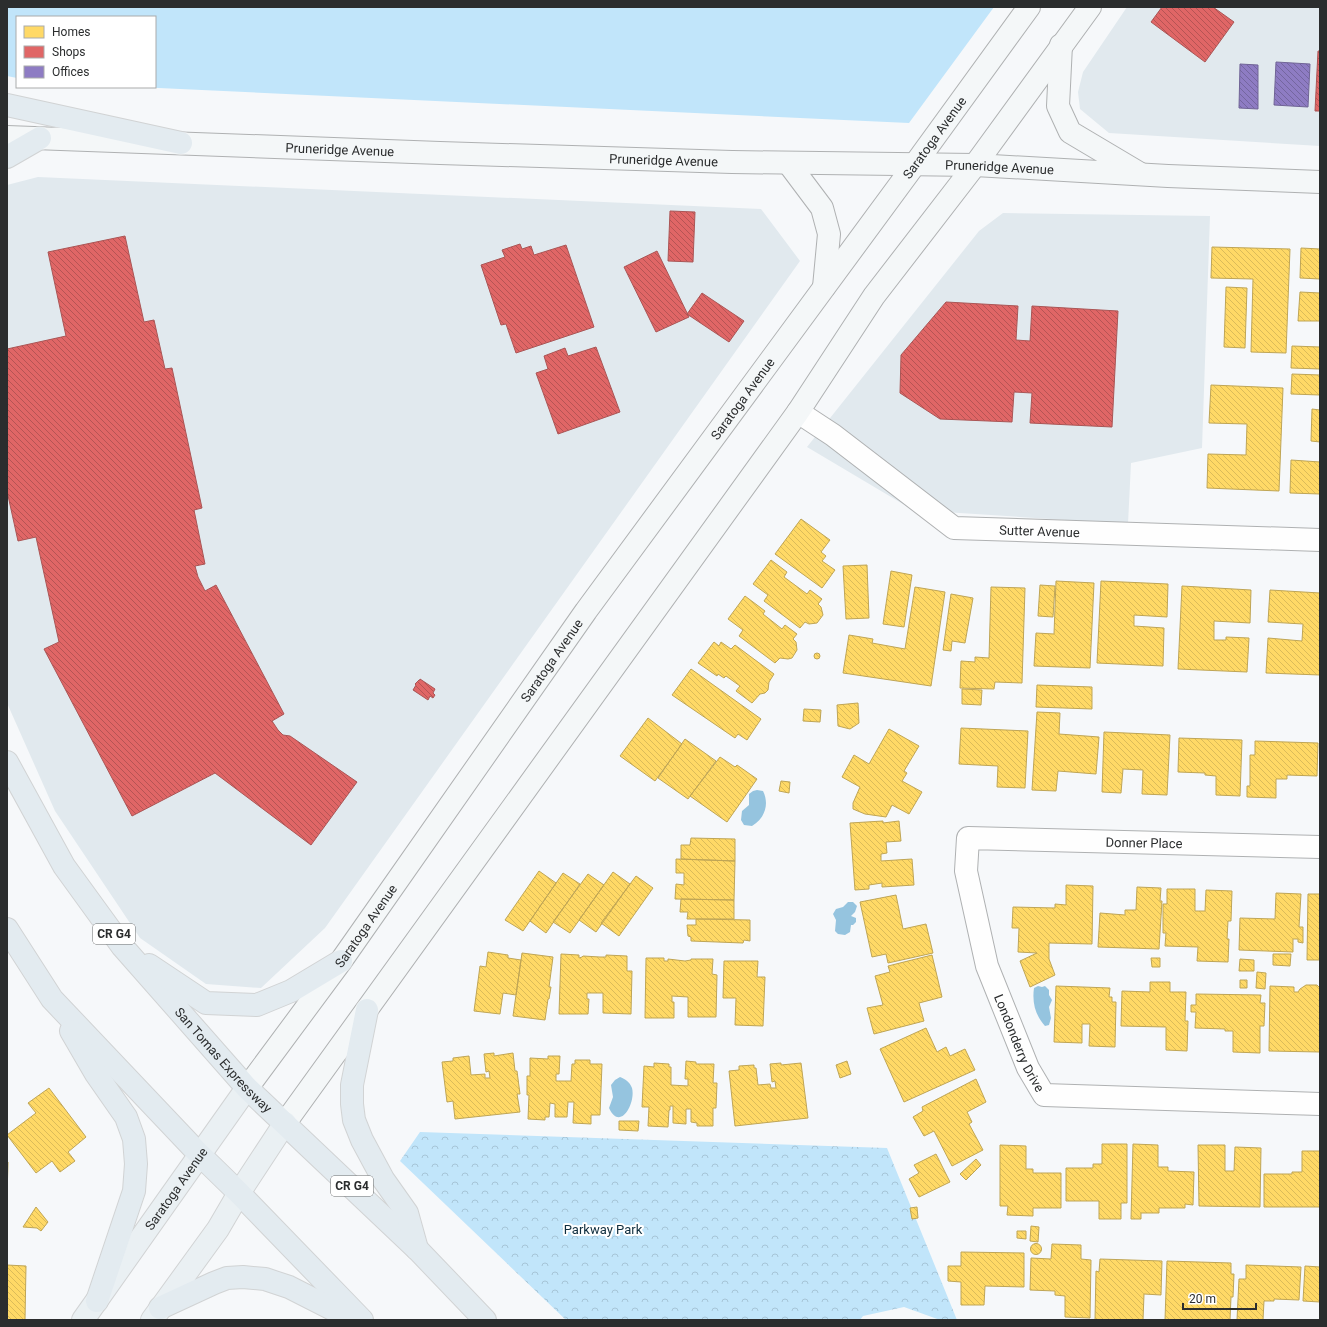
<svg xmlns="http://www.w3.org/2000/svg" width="1327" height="1327" font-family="Roboto,sans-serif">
<defs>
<pattern id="forest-crowns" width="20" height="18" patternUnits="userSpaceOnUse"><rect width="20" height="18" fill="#c1e5fa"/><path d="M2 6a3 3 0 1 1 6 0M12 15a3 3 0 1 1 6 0" fill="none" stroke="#a6c5d7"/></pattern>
<pattern id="homes-back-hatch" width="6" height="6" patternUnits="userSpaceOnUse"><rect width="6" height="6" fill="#ffd966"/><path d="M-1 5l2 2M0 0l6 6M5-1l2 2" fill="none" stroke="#dbbb59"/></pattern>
<pattern id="shops-back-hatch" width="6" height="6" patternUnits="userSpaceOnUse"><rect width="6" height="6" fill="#e06666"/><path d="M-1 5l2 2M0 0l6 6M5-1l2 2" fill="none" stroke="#b65454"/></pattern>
<pattern id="offices-back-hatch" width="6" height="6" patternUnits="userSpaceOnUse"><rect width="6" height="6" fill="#8e7cc3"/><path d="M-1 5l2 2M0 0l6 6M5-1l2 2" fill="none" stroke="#74669f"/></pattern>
</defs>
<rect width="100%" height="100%" fill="#f6f8fa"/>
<path fill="#e1e9ee" d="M 1127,7 L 1320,7 L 1320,146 L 1109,133 L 1080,109 L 1078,92 L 1083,72 Z
M 38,177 L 761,209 L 800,261 L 325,928 L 261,988 L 206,984 L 140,938 L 55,811 L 7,703 L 7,185 Z
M 1003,213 L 1210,216 L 1202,448 L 1131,463 L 1128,524 L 913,510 L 807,447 L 979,231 Z"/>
<path fill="#c1e5fa" d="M 7,7 L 994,7 L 909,123 L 137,87 L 155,87 L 155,17 L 17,17 L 17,78 L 7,76 Z"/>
<path fill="url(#forest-crowns)" d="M 420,1132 L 887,1148 L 957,1320 L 940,1320 L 904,1307 L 863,1316 L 860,1320 L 566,1320 L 400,1161 Z"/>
<path fill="#95c4df" d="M 757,790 L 763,791 C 770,805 764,819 752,826 L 744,825 L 741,820 L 742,811 L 749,805 L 749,794 L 753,791 Z
M 848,902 L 853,902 L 857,906 L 855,912 L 851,916 L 856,918 L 856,922 L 853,925 L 851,925 L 850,932 L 845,935 L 838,934 L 835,931 L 836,920 L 833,914 L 836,909 L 843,907 Z
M 1038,986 L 1042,987 L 1045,986 L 1049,990 L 1049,995 L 1052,1000 L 1049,1007 L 1051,1018 L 1049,1025 L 1045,1026 C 1035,1015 1032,1002 1034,988 Z
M 620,1077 C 625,1079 630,1082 632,1088 C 636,1103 620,1132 609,1108 L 613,1097 L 611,1085 L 615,1080 Z"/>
<path fill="url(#homes-back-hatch)" stroke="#bfa555" d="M 1212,247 L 1290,249 L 1286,353 L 1251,352 L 1253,279 L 1211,278 Z
M 1301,248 L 1320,249 L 1320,279 L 1300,278 Z
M 1226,287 L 1247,288 L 1245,348 L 1224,347 Z
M 1300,292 L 1320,293 L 1320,321 L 1298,321 Z
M 1292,346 L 1320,347 L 1320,369 L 1291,368 Z
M 1292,374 L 1320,375 L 1320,395 L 1291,394 Z
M 1211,385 L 1283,388 L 1279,491 L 1207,488 L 1208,454 L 1246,455 L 1247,424 L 1209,423 Z
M 1312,409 L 1320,410 L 1320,442 L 1311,441 Z
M 1320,450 L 1320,494 L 1290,493 L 1291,460 L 1320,462 Z
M 801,519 L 830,540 L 821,552 L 826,556 L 822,561 L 835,570 L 822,588 L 775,554 Z
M 771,560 L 787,572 L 784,577 L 807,594 L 810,590 L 822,599 L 818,604 L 821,607 L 823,615 L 817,623 L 809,624 L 805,622 L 800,628 L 764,601 L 768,595 L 753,584 Z
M 867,565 L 869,618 L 846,619 L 843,566 Z
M 891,571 L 912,575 L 904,627 L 883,624 Z
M 1056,581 L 1094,583 L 1090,668 L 1034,666 L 1036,633 L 1054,634 Z
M 1101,581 L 1168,584 L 1167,617 L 1134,615 L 1134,626 L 1164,628 L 1163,666 L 1097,663 Z
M 1040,585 L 1055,586 L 1053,617 L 1038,616 Z
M 1182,586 L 1251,590 L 1250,623 L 1214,621 L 1214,640 L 1226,640 L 1226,637 L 1249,638 L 1247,672 L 1178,669 Z
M 915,587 L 945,592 L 931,686 L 843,673 L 849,635 L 873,639 L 872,643 L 905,649 Z
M 991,587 L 1025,588 L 1022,683 L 995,682 L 994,689 L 960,688 L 961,661 L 975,662 L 975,657 L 989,658 Z
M 1270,590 L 1320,593 L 1320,675 L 1266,673 L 1268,638 L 1302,641 L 1303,624 L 1268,622 Z
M 951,594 L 973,598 L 965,643 L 952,641 L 951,651 L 943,650 Z
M 745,596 L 765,611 L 763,614 L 782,629 L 785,625 L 797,634 L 793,639 L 796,642 L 797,650 L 792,658 L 788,659 L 780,658 L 775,663 L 739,636 L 743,630 L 728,619 Z
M 714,642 L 719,646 L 721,642 L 731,649 L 735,645 L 774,674 L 769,682 L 768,690 L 765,693 L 760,694 L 752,703 L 736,691 L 740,686 L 726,676 L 724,678 L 718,674 L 717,676 L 698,663 Z
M814 656a3 3 0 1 1 6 0a3 3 0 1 1-6 0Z
M 691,669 L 761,719 L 747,740 L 738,734 L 735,738 L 672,695 Z
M 1037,685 L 1092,687 L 1092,709 L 1036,707 Z
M 962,689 L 982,690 L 981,705 L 962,704 Z
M 858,703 L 859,723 L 850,729 L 838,726 L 837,705 Z
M 804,709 L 821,710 L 820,722 L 803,721 Z
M 1037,712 L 1060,713 L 1059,734 L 1099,737 L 1096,774 L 1058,771 L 1056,791 L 1032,790 Z
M 648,718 L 682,744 L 655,781 L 620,756 Z
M 961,728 L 1028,731 L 1025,788 L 997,787 L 998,766 L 959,764 Z
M 889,729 L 919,746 L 904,771 L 907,773 L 902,781 L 922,792 L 909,814 L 892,805 L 886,817 L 865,814 L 853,809 L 853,803 L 860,787 L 842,777 L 854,755 L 869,764 Z
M 1104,732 L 1170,735 L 1167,795 L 1142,794 L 1143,770 L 1123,769 L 1121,793 L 1102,792 Z
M 1179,738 L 1242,740 L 1240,796 L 1216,795 L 1216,776 L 1205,775 L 1205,773 L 1178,772 Z
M 685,739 L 716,761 L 688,799 L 658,778 Z
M 1255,741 L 1318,743 L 1317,776 L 1287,775 L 1287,779 L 1276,779 L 1276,798 L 1247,797 L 1247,786 L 1250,786 L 1250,755 L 1255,755 Z
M 720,757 L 735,767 L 737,765 L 757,779 L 727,822 L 690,796 Z
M 781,781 L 790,782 L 789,793 L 779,791 Z
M 883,821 L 883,823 L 899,821 L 901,841 L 886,842 L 887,853 L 881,854 L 881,861 L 912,859 L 914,885 L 882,887 L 882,883 L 869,885 L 869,889 L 855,890 L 850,823 Z
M 691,838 L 735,839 L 735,861 L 681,859 L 681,845 L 690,845 Z
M 676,859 L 735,861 L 734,900 L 675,899 L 676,884 L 684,885 L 684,873 L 676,873 Z
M 539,871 L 556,883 L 523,931 L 505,920 Z
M 613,872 L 630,884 L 596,932 L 579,920 Z
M 563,873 L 580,884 L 546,933 L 530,921 Z
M 588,874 L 604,885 L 570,933 L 553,922 Z
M 636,876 L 653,888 L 619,936 L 601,923 Z
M 1066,885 L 1093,886 L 1092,944 L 1049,943 L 1049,959 L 1055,975 L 1030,987 L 1020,961 L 1037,953 L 1018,952 L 1019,928 L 1012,928 L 1013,907 L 1055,908 L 1055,904 L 1066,905 Z
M 1137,887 L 1161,888 L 1160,901 L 1162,901 L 1159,949 L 1098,947 L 1100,913 L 1125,915 L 1125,910 L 1136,910 Z
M 1167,889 L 1195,889 L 1195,911 L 1205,911 L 1206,890 L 1232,891 L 1231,921 L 1228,921 L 1227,939 L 1229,939 L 1228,962 L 1197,961 L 1198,947 L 1165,946 L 1166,933 L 1163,933 L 1163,904 L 1167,904 Z
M 1276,893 L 1301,894 L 1299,927 L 1303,927 L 1303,943 L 1298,942 L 1298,939 L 1293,939 L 1293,952 L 1239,950 L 1240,918 L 1275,919 Z
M 1308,894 L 1320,894 L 1320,960 L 1307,960 Z
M 896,895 L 903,929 L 926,924 L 933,953 L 888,963 L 886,954 L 872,957 L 860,902 Z
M 681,899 L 734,900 L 734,919 L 687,919 L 688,912 L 680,912 Z
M 696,919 L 750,920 L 750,941 L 744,940 L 743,943 L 691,941 L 691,937 L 688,936 L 687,925 L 696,925 Z
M 488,952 L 508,955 L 508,958 L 521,960 L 516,995 L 503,993 L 500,1014 L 474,1011 L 480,966 L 486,967 Z
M 522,953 L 553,957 L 549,987 L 551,987 L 549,999 L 548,999 L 545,1020 L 513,1016 Z
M 561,954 L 579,955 L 579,958 L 582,957 L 583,956 L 600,957 L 606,957 L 606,955 L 627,956 L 627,971 L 632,971 L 631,1014 L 603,1013 L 603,993 L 587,993 L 587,999 L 589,999 L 588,1014 L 559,1014 Z
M 1273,954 L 1291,954 L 1290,966 L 1273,965 Z
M 932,955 L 942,997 L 919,1003 L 924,1021 L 874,1034 L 867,1008 L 883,1005 L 875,976 L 890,972 L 888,966 Z
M 646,958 L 664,958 L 664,961 L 668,961 L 668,959 L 685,961 L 691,960 L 691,959 L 713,959 L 712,974 L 717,975 L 716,1017 L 688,1017 L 688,997 L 672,996 L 672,1002 L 674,1002 L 674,1018 L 645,1018 Z
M 1151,958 L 1160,958 L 1160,967 L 1152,967 Z
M 1240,959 L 1254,960 L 1254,971 L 1239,971 Z
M 724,961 L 758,961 L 757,977 L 765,977 L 763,1026 L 735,1025 L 736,998 L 723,998 Z
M 1257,972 L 1266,973 L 1265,989 L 1256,988 Z
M 1240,980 L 1247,980 L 1247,988 L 1240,988 Z
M 1150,982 L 1170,982 L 1170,992 L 1186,992 L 1185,1021 L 1188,1021 L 1187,1051 L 1166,1050 L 1166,1027 L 1121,1026 L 1122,991 L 1150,992 Z
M 1306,985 L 1317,985 L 1320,988 L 1320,1052 L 1269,1051 L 1270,986 L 1294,987 L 1294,992 L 1298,992 L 1300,989 Z
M 1056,986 L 1110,988 L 1109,997 L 1112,997 L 1112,1002 L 1116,1002 L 1115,1047 L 1089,1046 L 1090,1024 L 1082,1024 L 1082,1043 L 1054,1042 Z
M 1196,994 L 1261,995 L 1260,1003 L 1265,1003 L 1264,1026 L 1260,1026 L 1260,1053 L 1233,1052 L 1233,1031 L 1225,1031 L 1225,1029 L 1195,1028 L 1196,1012 L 1191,1012 L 1191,1005 L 1196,1005 Z
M 926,1028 L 937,1052 L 946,1047 L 950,1056 L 965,1049 L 975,1070 L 904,1102 L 880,1049 Z
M 494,1053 L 494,1056 L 513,1053 L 515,1071 L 517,1071 L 520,1094 L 517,1094 L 520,1112 L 455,1119 L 453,1101 L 447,1102 L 442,1062 L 453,1061 L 453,1058 L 469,1056 L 471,1075 L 485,1074 L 485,1078 L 490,1078 L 489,1071 L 486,1072 L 484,1054 Z
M 548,1056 L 560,1056 L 559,1074 L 556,1074 L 556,1081 L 571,1081 L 572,1064 L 575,1064 L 575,1060 L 590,1060 L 590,1064 L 602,1064 L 600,1115 L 591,1115 L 591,1124 L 573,1123 L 574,1102 L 568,1102 L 567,1117 L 555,1117 L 555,1104 L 550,1103 L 549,1117 L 545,1117 L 545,1120 L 528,1119 L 529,1095 L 527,1095 L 527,1076 L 530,1076 L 530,1058 L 548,1059 Z
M 686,1061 L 696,1062 L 696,1064 L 714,1064 L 713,1083 L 717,1083 L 716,1108 L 713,1108 L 713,1126 L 697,1126 L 697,1123 L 691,1122 L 691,1109 L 686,1109 L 686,1124 L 673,1123 L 673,1106 L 670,1106 L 670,1110 L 669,1110 L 668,1127 L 648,1126 L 649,1107 L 642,1107 L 644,1066 L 654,1067 L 654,1063 L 669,1064 L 669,1067 L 671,1067 L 671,1085 L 688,1086 L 688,1079 L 685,1079 Z
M 847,1061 L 851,1074 L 840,1078 L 836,1065 Z
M 781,1063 L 781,1065 L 801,1063 L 808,1118 L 735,1126 L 729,1071 L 739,1070 L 739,1066 L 754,1065 L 754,1068 L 756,1068 L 758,1085 L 770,1084 L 771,1088 L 776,1088 L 775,1081 L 772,1082 L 770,1064 Z
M 976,1079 L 986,1102 L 967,1112 L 972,1122 L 969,1124 L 983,1150 L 952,1166 L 934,1131 L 924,1136 L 913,1117 L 923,1111 L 922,1107 Z
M 49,1088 L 86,1137 L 68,1152 L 75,1161 L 60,1172 L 52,1161 L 36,1173 L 7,1135 L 36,1113 L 28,1103 Z
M 619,1121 L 639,1121 L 638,1131 L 619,1130 Z
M 1102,1144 L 1127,1144 L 1127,1203 L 1121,1203 L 1121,1219 L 1099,1219 L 1099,1201 L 1066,1201 L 1066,1168 L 1093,1168 L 1093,1164 L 1102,1164 Z
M 1133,1144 L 1158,1145 L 1158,1167 L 1168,1167 L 1168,1171 L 1194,1172 L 1193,1205 L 1185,1204 L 1185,1208 L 1159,1208 L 1159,1213 L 1141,1213 L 1141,1219 L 1131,1219 Z
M 1000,1145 L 1026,1146 L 1026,1169 L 1033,1169 L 1033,1173 L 1061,1173 L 1061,1208 L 1033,1208 L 1033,1216 L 1007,1215 L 1008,1206 L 1000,1206 Z
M 1198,1145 L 1225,1145 L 1225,1171 L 1234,1171 L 1235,1147 L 1261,1148 L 1260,1207 L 1199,1206 Z
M 1302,1151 L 1320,1151 L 1320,1207 L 1264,1207 L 1264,1174 L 1292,1174 L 1292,1172 L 1302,1172 Z
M 936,1154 L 950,1182 L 919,1197 L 909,1179 L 919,1173 L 914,1165 Z
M 976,1159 L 981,1165 L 966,1180 L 960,1174 Z
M 7,1162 L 8,1162 L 7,1196 Z
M 36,1207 L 48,1222 L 41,1231 L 37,1228 L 23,1227 Z
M 917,1207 L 918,1218 L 912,1219 L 910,1208 Z
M 1031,1226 L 1039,1227 L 1038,1242 L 1030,1241 Z
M 1017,1231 L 1026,1231 L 1026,1239 L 1017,1238 Z
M1030.5 1249a5.5 5.5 0 1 1 11 0a5.5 5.5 0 1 1-11 0Z
M 1052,1244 L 1081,1245 L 1081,1259 L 1091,1260 L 1090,1318 L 1065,1317 L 1065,1296 L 1055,1295 L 1055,1291 L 1030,1290 L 1031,1258 L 1051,1259 Z
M 961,1252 L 1024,1253 L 1024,1287 L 985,1286 L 984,1305 L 961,1305 L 961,1282 L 948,1281 L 948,1266 L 961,1266 Z
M 1100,1259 L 1162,1261 L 1161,1295 L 1144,1294 L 1143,1320 L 1095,1320 L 1096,1271 L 1099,1272 Z
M 1167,1261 L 1231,1263 L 1231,1274 L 1234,1274 L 1233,1297 L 1231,1297 L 1230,1320 L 1165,1320 Z
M 7,1265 L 26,1266 L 25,1320 L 7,1320 Z
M 1246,1265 L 1301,1267 L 1299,1300 L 1274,1299 L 1274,1301 L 1264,1301 L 1263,1320 L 1237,1320 L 1239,1279 L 1246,1279 Z
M 1305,1266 L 1320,1267 L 1320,1302 L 1303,1301 Z"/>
<path fill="url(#shops-back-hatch)" stroke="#a55" d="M 1162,7 L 1213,7 L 1234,22 L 1205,62 L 1151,22 Z
M 1318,51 L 1320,51 L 1320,111 L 1315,111 Z
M 670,211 L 695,212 L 693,262 L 668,261 Z
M 125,236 L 144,322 L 154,320 L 165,369 L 172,368 L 202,508 L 194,510 L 205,564 L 195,566 L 198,577 L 205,591 L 216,585 L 284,714 L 272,721 L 278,730 L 283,735 L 290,736 L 357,782 L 311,845 L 215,773 L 132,816 L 44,649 L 59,642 L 36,537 L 18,541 L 7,491 L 7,349 L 66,336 L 48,252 Z
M 520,244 L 522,249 L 531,246 L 534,255 L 566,245 L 594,327 L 516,353 L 506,324 L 501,325 L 481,265 L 505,257 L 502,250 Z
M 657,251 L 689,317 L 656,332 L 624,267 Z
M 702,293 L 744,321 L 729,342 L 687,314 Z
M 946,302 L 1018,306 L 1016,340 L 1030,341 L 1032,306 L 1118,311 L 1112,427 L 1030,423 L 1032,393 L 1014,392 L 1012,422 L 940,419 L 900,393 L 901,355 Z
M 596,347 L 620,412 L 558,434 L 536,373 L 548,369 L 544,356 L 565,348 L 568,356 Z
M 420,679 L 435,689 L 433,693 L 435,695 L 433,698 L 430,696 L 428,700 L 413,690 L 416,685 L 415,684 L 419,680 L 420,680 Z"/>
<path fill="url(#offices-back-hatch)" stroke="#706496" d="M 1276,62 L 1310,64 L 1308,107 L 1274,105 Z
M 1240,64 L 1258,65 L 1258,109 L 1239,108 Z"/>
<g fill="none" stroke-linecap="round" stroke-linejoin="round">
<defs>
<g id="minor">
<path id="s1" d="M 798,412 L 833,435 L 954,528 L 1320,540"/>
<path id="s2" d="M 1320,847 L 968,838 L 966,871 L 987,966 L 1028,1068 L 1044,1095 L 1320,1104"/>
</g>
<g id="secondary">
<path d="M 1061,45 L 1058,106 L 1070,132 L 1139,173"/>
<path id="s3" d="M 7,137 L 440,153 L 732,162 L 975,165 L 1168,176 L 1320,182"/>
<path d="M 789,164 L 822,208 L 829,234 L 824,287"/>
<path id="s4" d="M 247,1088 L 341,961 L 586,611 L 915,164 L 1029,7"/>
<path d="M 285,1123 L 798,412 L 874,296 L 975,165 L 1090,7"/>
</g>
<g id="primary">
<path id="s5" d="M 83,1320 L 247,1088"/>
<path d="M 152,1320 L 218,1229 L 239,1193 L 285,1123"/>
</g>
<g id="trunk">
<path d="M 7,105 L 181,143"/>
<path d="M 7,157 L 40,138"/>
<path id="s6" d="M 7,762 L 64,866 L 122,946 L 247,1088 L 418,1250 L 485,1320"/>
<path d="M 7,929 L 52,999 L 199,1154 L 239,1193 L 362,1320"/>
<path d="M 149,965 L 206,1003 L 257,1005 L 291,991 L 341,961"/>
<path d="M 367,1010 L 352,1085 L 352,1104 L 354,1120 L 362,1140 L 383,1179 L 407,1213 L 417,1249"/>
<path d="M 71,1031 L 96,1074 L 126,1117 L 134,1139 L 136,1164 L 134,1191 L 97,1301"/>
<path d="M 160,1308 L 214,1283 L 227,1278 L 243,1277 L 265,1279 L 289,1287 L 352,1319"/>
</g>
</defs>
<use href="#minor" stroke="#afb1b2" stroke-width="24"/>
<use href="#secondary" stroke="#afb1b2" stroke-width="24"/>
<use href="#primary" stroke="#d1d3d4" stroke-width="24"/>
<use href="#trunk" stroke="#d1d3d4" stroke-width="24"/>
<use href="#minor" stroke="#fefefe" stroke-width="22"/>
<use href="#secondary" stroke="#f4f7f8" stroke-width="22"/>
<use href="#primary" stroke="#eaf0f3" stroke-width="22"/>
<use href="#trunk" stroke="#e3ebf0" stroke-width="22"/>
</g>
<g text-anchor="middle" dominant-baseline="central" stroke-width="4" stroke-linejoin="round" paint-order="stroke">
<g fill="#fff" stroke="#6b6c6d" stroke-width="1">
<rect x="93" y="924" width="42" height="20" rx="3"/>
<rect x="331" y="1176" width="42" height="20" rx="3"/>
</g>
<g font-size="12" font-weight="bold" fill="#2b2d2e">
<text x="114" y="934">CR G4</text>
<text x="352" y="1186">CR G4</text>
</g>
<g font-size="13" fill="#2b2d2e" stroke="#fff">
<text stroke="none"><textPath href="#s4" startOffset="1173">Saratoga Avenue</textPath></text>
<text stroke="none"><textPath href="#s3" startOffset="333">Pruneridge Avenue</textPath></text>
<text stroke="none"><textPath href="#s3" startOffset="657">Pruneridge Avenue</textPath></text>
<text stroke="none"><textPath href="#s3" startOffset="993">Pruneridge Avenue</textPath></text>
<text stroke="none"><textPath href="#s4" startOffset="849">Saratoga Avenue</textPath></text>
<text stroke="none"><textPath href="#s1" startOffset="280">Sutter Avenue</textPath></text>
<text stroke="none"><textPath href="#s4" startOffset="525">Saratoga Avenue</textPath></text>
<text transform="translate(1144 843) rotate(1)">Donner Place</text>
<text stroke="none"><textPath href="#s4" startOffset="201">Saratoga Avenue</textPath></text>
<text stroke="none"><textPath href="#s2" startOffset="566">Londonderry Drive</textPath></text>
<text stroke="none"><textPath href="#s6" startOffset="370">San Tomas Expressway</textPath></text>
<text stroke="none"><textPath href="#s5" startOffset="161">Saratoga Avenue</textPath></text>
</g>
<g font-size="13" fill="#0f2e3f" stroke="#fff">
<text x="603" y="1229">Parkway Park</text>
</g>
</g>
<rect width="1327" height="1327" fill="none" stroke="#2b2d2e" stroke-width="16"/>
<rect x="16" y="16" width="140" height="72" fill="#ffffff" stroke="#aaabab"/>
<rect x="24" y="26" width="20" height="12" fill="#ffd966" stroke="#aaabab"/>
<text x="52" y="36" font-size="12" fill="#2b2d2e">Homes</text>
<rect x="24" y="46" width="20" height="12" fill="#e06666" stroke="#aaabab"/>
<text x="52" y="56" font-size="12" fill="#2b2d2e">Shops</text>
<rect x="24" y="66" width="20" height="12" fill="#8e7cc3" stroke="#aaabab"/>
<text x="52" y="76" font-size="12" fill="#2b2d2e">Offices</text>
<path d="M1183 1303v6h73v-6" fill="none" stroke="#2b2d2e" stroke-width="2"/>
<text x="1189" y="1303" font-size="12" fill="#2b2d2e" stroke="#ffffff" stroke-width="3" paint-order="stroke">20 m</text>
</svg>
